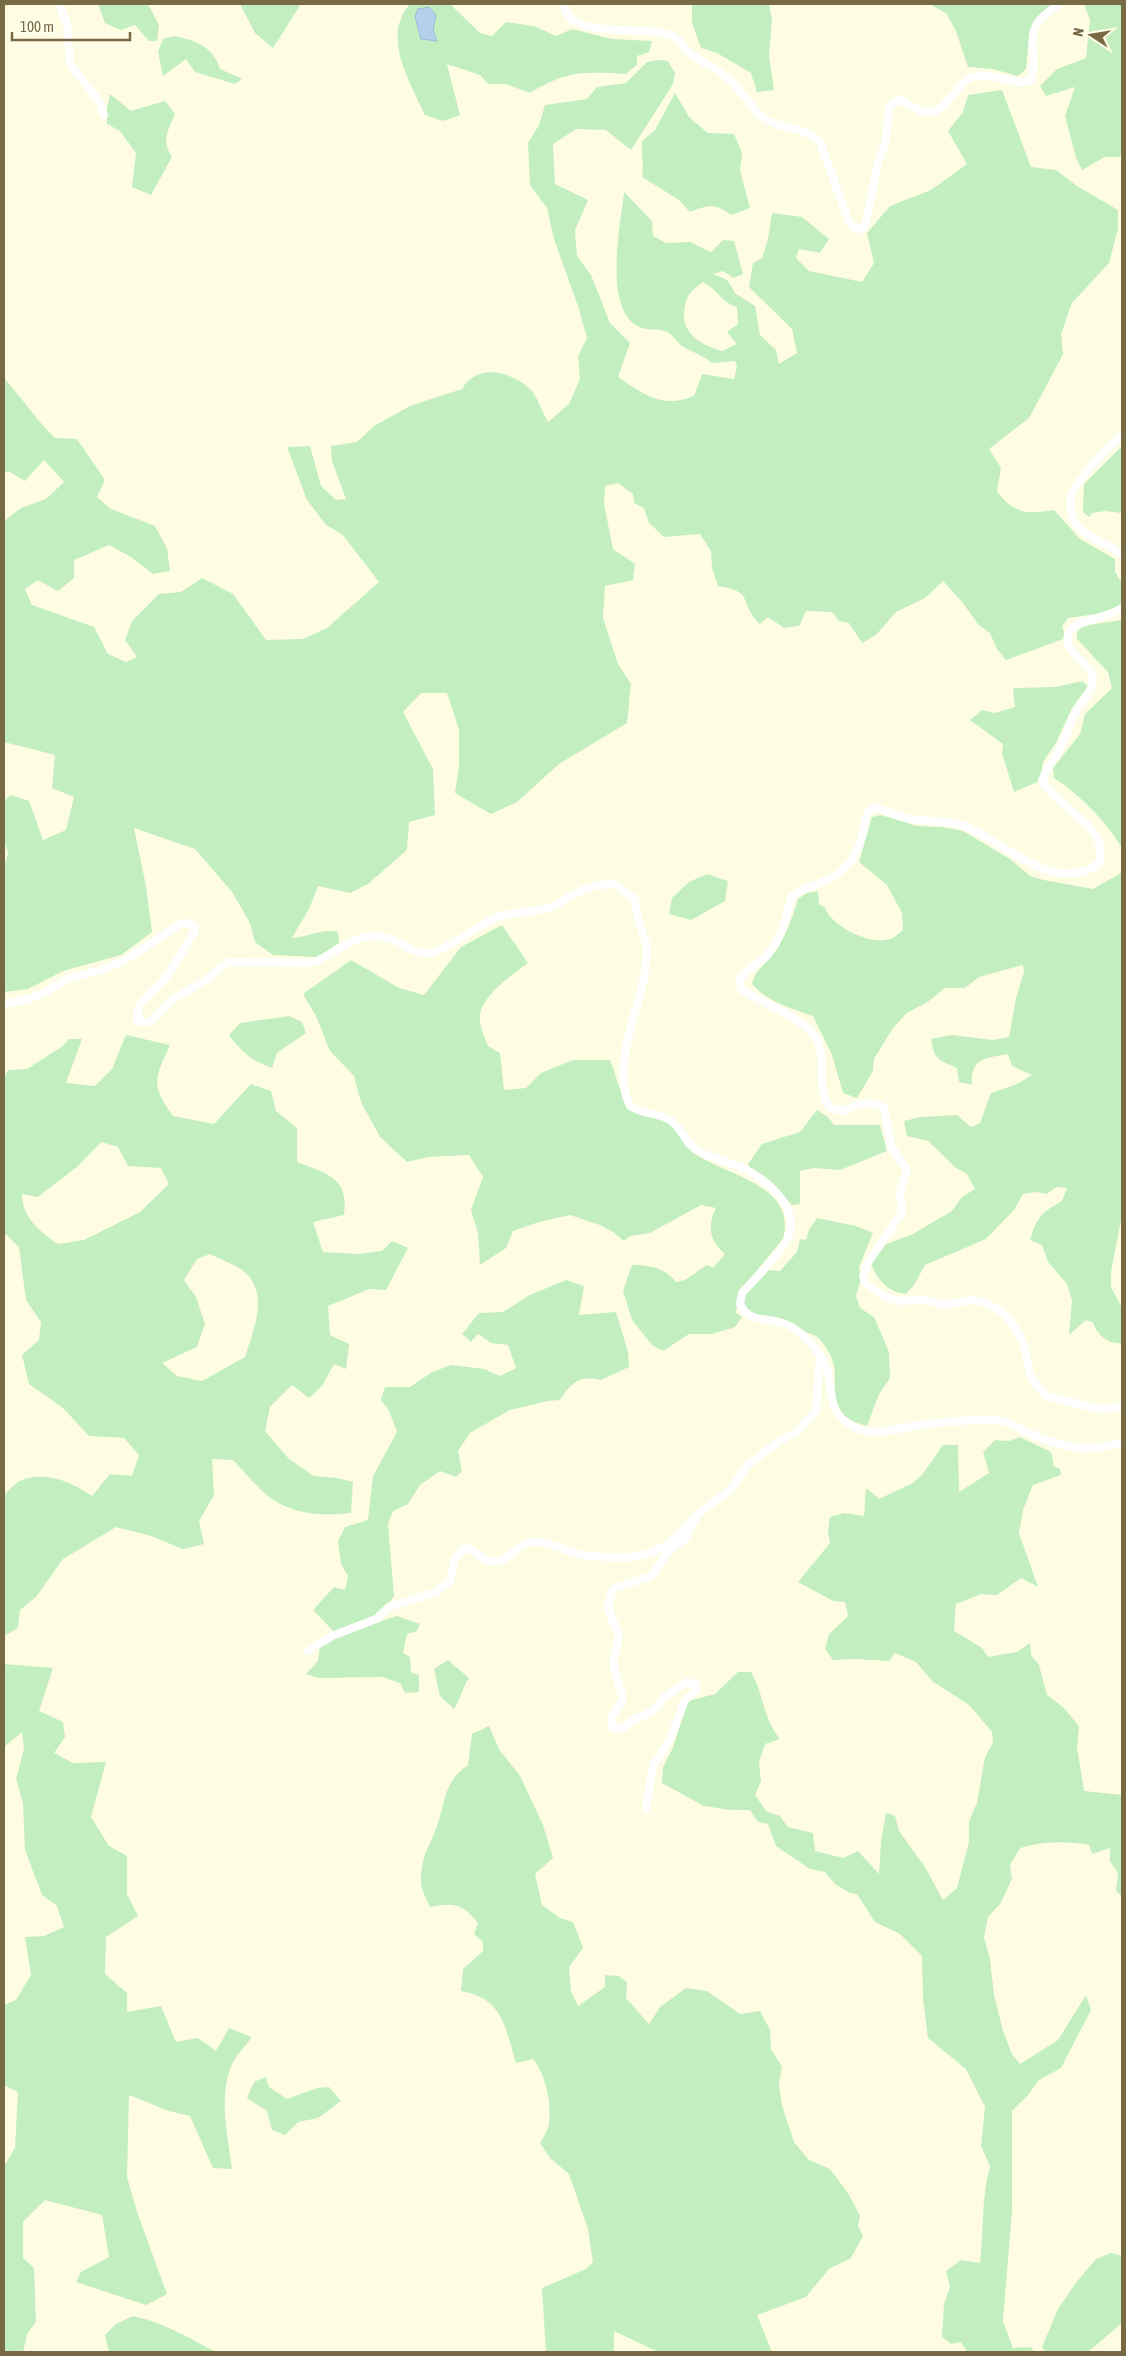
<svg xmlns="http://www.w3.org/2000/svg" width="1126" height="2356" font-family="'Asap Condensed',sans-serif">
<rect width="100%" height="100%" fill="#fefde3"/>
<path fill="#c3eec0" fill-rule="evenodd" d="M 98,4 L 148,4 L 159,25 L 157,41 L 149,41 L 135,25 L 121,30 L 105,23 Z
M 240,4 L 301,4 L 273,48 L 255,33 Z
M 410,4 L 450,4 L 480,33 L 492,36 L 506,22 L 534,26 L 556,36 L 572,29 L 612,39 L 652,41 L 649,52 L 637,56 L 637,65 L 626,74 C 584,72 568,70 530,93 L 506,84 L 488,84 L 480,75 L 447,64 L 460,115 L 443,121 L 425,115 C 410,82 381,36 410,4 ZM 418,9 L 435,15 L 433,30 L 437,40 Z
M 692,4 L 769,4 L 772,20 L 769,56 L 774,90 L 757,92 L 751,73 L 717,53 L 701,48 L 692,23 Z
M 929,4 L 1055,4 L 1036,20 L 1029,38 L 1026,69 L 1018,76 L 993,69 L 968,67 L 956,31 L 946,13 Z
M 1084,4 L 1122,4 L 1122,148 L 1120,157 L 1105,157 L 1082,170 L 1076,158 L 1065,116 L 1075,87 L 1046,96 L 1040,86 L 1057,69 L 1086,58 L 1090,20 Z
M 174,36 C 195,40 214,47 220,69 L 242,79 L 235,84 L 195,72 L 186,59 L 163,76 L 158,52 L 163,39 Z
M 658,60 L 668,61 L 675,73 L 673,84 L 631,150 L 606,130 L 576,129 L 553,144 L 555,184 L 588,200 L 575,230 L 577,256 L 591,275 L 610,323 L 630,343 L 618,377 C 644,395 663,409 694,396 L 702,374 L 734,379 L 737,367 L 735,361 L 712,363 C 702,355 692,352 682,346 C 676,342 672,333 665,331 C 657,329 649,330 642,328 C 601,314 621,224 624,192 L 652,221 L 653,236 L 666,243 L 690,242 L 711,252 L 723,240 L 734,241 L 743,274 L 734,278 L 723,271 L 713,274 L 727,280 L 736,294 L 755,306 L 760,335 L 776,350 L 779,364 L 797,353 L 792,329 L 749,287 L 753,263 L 762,258 L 768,239 L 772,213 L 802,217 L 829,239 L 820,253 L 799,249 L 796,258 L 809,271 L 862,282 L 874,263 L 867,233 L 890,206 L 931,190 L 967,164 L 948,131 L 963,112 L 968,95 L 1002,90 L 1031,167 L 1056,170 L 1077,186 L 1118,210 L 1118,229 L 1109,263 L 1072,303 L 1061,334 L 1063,354 L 1051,377 L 1029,418 L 989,449 L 1001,468 L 997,491 C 1014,515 1029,514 1054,510 L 1080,539 L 1115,559 L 1115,572 L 1122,583 L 1122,603 L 1118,611 L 1068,618 L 1062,626 L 1066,638 L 1006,660 L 997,649 L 990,633 L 978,624 L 962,602 L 943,581 L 925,598 L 896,612 L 876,635 L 862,643 L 849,623 L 839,621 L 832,612 L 806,611 L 799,626 L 784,628 L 768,617 L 760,624 C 737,601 756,592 718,586 L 712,568 L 711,551 L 700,534 L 664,537 L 649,523 L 644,508 L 634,503 L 633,494 L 618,483 L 605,486 L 604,504 L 613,549 L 635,564 L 633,580 L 605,586 L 603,618 L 618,664 L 631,684 L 627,723 L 559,764 L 517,802 L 491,814 L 455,793 L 459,766 L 459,730 L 447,693 L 421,693 L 403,712 L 433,769 L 435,815 L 409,822 L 407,850 L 368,884 L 350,893 L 318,886 L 309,909 L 292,938 C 308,937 323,928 338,932 L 339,943 L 317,957 L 273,955 L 255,942 L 250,923 L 232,892 L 195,849 L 134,828 L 146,886 L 152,932 L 121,955 L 63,971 L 28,989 L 4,992 L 4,868 L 8,853 L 4,840 L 4,801 L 11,795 L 29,801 L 43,840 L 66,830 L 74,797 L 52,788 L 55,755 L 4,742 L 4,521 L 21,508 L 46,499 L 64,482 L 44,460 L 25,481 L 10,472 L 4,472 L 4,378 C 22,398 36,420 55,438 L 77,439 L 105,480 L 97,497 L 111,509 L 155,526 L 167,548 L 170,571 L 153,574 L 131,557 L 109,545 L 74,560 L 74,578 L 58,591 L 38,580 L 25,589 L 32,605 L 94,627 L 108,654 L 126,662 L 137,657 L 125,640 L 132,621 L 159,594 L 181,592 L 202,578 L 233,594 L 266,640 L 303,639 L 327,628 L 379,582 L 342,534 L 326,525 L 307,500 L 287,447 L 310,446 L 321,486 L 336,500 L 346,499 L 332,461 L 331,446 L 357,442 L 374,426 L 410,406 L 462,389 C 477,363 509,371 529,388 C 537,395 542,412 548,422 L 569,404 L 580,379 L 578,356 L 587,338 L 578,306 L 554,239 L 547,208 L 530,185 L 528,143 L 539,125 L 545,105 L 587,99 L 597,87 L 626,83 L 647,62 ZM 703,282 C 718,290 720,301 737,307 L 738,324 L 727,332 L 737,344 L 722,351 C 696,343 676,330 687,299 C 689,292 698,286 703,282 Z
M 675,93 L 689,117 L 708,133 L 734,134 L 742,153 L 740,170 L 750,208 L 731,215 C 714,203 709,205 690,212 L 679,200 L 642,177 C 644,164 641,154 642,141 L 655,130 Z
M 110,94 L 131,111 L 165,101 L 175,114 C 168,131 161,140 172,157 L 151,195 L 132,187 L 136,153 L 120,131 L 107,124 L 107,108 Z
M 1122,446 L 1122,513 L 1105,511 L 1092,513 L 1089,517 L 1083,512 L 1084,484 Z
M 1122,620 L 1122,848 C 1105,820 1082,797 1054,778 L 1053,768 L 1080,734 L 1085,714 L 1112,688 L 1108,672 L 1077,639 L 1077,632 L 1082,626 Z
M 1082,681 L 1088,686 L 1072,708 L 1056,743 L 1043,762 L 1040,781 L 1014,792 L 1002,753 L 1003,744 L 970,720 L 982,710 L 995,713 L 1015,707 L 1013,688 L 1056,687 Z
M 881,815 L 917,826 L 942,827 L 963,831 L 1010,859 L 1030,876 L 1044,880 L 1093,889 L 1121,873 L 1122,868 L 1122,1215 L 1111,1272 L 1111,1287 L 1122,1308 L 1122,1343 C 1109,1345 1097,1335 1093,1323 L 1086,1320 L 1069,1335 L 1072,1300 L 1067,1284 L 1048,1262 L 1042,1245 L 1030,1240 C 1037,1217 1042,1212 1062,1201 L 1067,1188 L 1056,1187 L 1047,1194 L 1037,1192 L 1023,1194 L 1014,1210 L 986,1239 L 925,1265 L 914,1285 L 906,1294 C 887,1292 878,1280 871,1264 L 886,1244 L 911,1235 L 952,1211 L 962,1197 L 975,1189 L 967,1174 L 956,1168 L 928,1141 L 907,1136 L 904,1121 L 921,1117 L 957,1115 L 971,1127 L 980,1123 L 991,1093 L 1017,1084 L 1032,1075 L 1012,1066 L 1008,1054 C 986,1058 970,1058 972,1085 L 959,1082 L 957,1068 C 939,1060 934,1060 931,1039 L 952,1035 L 993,1040 L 1009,1037 L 1016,998 L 1024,972 L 1023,965 L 979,977 L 965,988 L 945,988 L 929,1001 L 907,1013 L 893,1028 L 874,1059 L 873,1071 L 857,1098 L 843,1093 L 832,1055 L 813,1016 C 791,1008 767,1002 752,984 C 756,969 763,967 772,956 C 784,941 793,916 798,899 L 807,893 L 818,891 L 819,904 L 825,908 C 831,926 871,946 890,939 C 895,938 899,933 903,930 L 902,913 L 887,885 L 859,862 L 872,817 Z
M 707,874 L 728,881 L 725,901 L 691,920 L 669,914 L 672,898 L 689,882 Z
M 502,925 L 528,963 C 513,974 478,998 480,1019 C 480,1027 485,1038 488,1046 L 500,1053 L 504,1090 L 526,1088 L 541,1073 L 573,1060 L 610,1060 C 614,1069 624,1105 629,1109 C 638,1116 655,1115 666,1120 C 678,1126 680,1142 690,1150 C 721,1176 798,1182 783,1239 L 739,1292 L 736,1313 L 742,1317 L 735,1327 L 712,1334 L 689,1334 L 663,1351 L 652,1345 L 632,1320 L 623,1291 L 632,1265 C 649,1265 666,1268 676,1282 L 685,1280 L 707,1265 L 713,1268 L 725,1254 C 709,1240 707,1226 716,1208 L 701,1205 L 650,1233 L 630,1236 L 624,1241 L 613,1232 L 600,1225 L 570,1215 L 539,1222 L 513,1231 L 506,1248 L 480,1265 L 478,1233 L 471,1210 L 483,1177 L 469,1155 L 428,1157 L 407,1162 L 380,1137 L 361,1102 L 354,1076 L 330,1051 L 316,1016 L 303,994 L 351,960 L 399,988 L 424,995 L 461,947 Z
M 289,1016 L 302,1022 L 306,1033 L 277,1053 L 272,1068 C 251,1061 242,1052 229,1035 L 240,1023 Z
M 126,1035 L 170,1045 C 155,1078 150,1084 173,1116 L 214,1124 L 251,1084 L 271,1091 L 276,1111 L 297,1128 L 297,1162 C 327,1174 349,1177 344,1215 L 313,1222 L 323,1252 L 358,1254 L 382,1251 L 392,1241 L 408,1248 L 386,1290 L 369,1289 L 328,1306 L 330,1335 L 349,1344 L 346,1369 L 334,1364 L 322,1386 L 309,1398 L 292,1385 L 270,1407 L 265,1431 L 289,1459 L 314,1476 L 337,1478 L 353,1482 L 351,1513 C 325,1516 298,1515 275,1501 C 261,1493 245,1472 233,1460 L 212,1459 L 214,1495 L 199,1521 L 204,1544 L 183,1549 L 148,1535 L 116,1527 L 63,1559 L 36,1597 L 20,1610 L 18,1628 L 4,1636 L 4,1495 C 9,1490 16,1482 22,1480 C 48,1471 71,1482 92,1496 L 110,1474 L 132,1476 L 139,1455 L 124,1438 L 89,1436 L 63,1408 L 29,1384 L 22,1355 L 39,1340 L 41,1322 L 26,1300 L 19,1248 L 7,1235 L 4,1236 L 4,1079 L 8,1070 L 27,1069 L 63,1046 L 69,1039 L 82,1039 L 66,1083 L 95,1086 L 112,1069 ZM 101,1142 L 118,1147 L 128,1166 L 161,1168 L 169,1184 L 140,1212 L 84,1240 L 58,1244 C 40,1232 22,1217 22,1194 L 38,1197 L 78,1166 ZM 210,1254 C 221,1260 240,1266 248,1275 C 268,1299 253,1331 245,1357 L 202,1381 L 177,1376 L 162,1363 L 197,1347 L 205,1324 L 196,1297 L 184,1280 L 197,1259 Z
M 817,1110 L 828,1117 L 834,1125 L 880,1125 L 887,1151 L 840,1170 L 814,1168 L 800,1171 L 800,1204 L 792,1205 L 764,1177 L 750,1168 L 748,1164 L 762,1144 L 800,1132 Z
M 817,1218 L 856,1226 L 873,1233 L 859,1267 L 861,1279 L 856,1296 L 860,1308 L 874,1317 L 889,1352 L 890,1378 L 879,1394 L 867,1426 C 812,1411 848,1383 828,1351 C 825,1346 820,1338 816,1336 C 813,1334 808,1333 805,1332 C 799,1328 793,1322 785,1320 C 774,1316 743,1318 743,1300 C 743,1290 760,1277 766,1270 L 780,1271 L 797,1252 L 800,1239 L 806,1240 L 809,1230 Z
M 566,1280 L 584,1286 L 579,1315 L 616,1312 L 628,1352 L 629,1367 L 601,1380 C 580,1374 570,1384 560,1400 L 548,1401 L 510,1410 L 470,1433 L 458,1451 L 462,1471 L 456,1477 L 440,1471 L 420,1485 L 408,1504 L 393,1511 L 388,1524 L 394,1596 L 382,1613 L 335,1633 L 313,1610 L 334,1587 L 345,1590 L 348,1576 L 341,1564 L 338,1541 L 345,1527 L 368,1520 L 373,1476 L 397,1432 L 389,1411 L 381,1400 L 385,1387 L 410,1387 L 432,1372 L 451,1365 L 484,1369 L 500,1376 L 516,1368 L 508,1345 L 491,1343 L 478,1334 L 471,1342 L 462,1334 L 479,1313 L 503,1312 L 530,1295 Z
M 1020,1437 L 1051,1452 L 1054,1466 L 1060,1469 L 1061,1475 L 1033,1485 L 1023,1510 L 1019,1533 L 1038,1587 L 1021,1578 L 997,1595 L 981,1594 L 956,1604 L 954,1631 L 982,1648 L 988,1657 L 1017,1652 L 1030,1643 L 1031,1655 L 1039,1665 L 1047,1695 L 1063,1707 L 1079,1726 L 1077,1747 L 1084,1791 L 1122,1795 L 1122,1896 L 1116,1891 L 1118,1873 L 1110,1861 L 1110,1848 L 1092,1854 L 1089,1845 C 1064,1841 1044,1841 1020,1848 L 1010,1865 L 1012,1879 L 1000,1904 L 988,1917 L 984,1937 L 990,1959 L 994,1995 L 1003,2031 L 1012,2054 L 1020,2064 L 1058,2040 L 1086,1995 L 1091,2010 L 1061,2068 L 1039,2080 L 1028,2095 L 1012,2111 L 1012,2211 L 1003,2321 L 1013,2348 L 1031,2347 L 1034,2352 L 967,2352 L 961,2342 L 951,2344 L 942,2337 L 944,2304 L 950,2287 L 946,2271 L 961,2260 L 980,2263 C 984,2229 981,2198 990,2166 L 981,2146 L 985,2107 L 966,2069 L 928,2038 L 923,2000 L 922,1956 L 900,1934 L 875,1922 L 857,1894 L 850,1893 L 835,1884 L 825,1872 L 810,1869 L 776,1846 L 768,1824 L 758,1822 L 750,1810 L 731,1810 L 704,1806 L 662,1783 L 663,1767 L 673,1747 L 688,1701 L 715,1694 L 738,1672 L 751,1672 C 764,1694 763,1719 780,1739 L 765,1744 L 759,1762 L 761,1781 L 755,1795 L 767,1812 L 780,1816 L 788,1827 L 813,1833 L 815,1851 L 843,1858 L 858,1851 L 879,1874 L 881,1842 L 886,1813 L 895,1816 L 899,1831 L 925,1867 L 943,1900 L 957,1888 L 969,1842 L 969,1821 L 977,1803 L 985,1757 L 993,1743 L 992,1732 L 969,1705 L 932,1681 L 916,1662 L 895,1653 L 889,1661 L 855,1659 L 833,1660 L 825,1649 L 829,1634 L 848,1616 L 845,1602 L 833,1601 L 798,1582 L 830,1543 L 828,1531 L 830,1517 L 844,1513 L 864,1516 L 866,1488 L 879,1499 L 913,1483 L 922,1475 L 943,1445 L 958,1445 L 959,1492 L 989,1473 L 983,1452 L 995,1440 L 1009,1441 Z
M 397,1616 L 420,1624 L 417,1631 L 407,1634 L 403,1653 L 410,1657 L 411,1672 L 419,1675 L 419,1692 L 405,1693 L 400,1683 L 382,1677 L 319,1678 L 306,1674 L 318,1661 L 320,1646 L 335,1637 Z
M 448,1660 L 469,1678 C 462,1688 461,1699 454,1709 L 440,1696 L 434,1669 Z
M 4,1664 L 53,1668 L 39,1711 L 63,1722 L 65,1737 L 54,1753 L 73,1763 L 106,1762 L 91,1817 L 109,1846 L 127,1856 L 127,1894 L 138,1916 L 106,1937 L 105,1974 L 127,1993 L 127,2012 L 161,2006 L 176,2042 L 198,2038 L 216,2051 L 229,2028 L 252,2037 C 245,2047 233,2058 230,2069 C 219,2101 228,2137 232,2169 L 213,2168 L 190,2116 L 169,2111 L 129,2095 L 127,2177 L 138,2215 L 167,2294 L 146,2305 L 76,2282 L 81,2272 L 109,2257 L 102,2215 L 45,2200 L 23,2222 L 23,2258 L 34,2268 L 36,2322 L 27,2334 L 23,2352 L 4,2352 L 4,2166 L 15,2148 L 18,2092 L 4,2085 L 4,2005 L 16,2000 L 31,1975 L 25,1937 L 44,1936 L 64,1927 L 57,1906 L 42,1895 L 25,1850 L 23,1803 L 16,1779 L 24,1749 L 22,1732 L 4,1747 Z
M 489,1726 L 499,1749 L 520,1776 L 543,1825 L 553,1858 L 535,1874 L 542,1905 L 560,1918 L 573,1922 L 583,1948 L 569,1967 L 571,1991 L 578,2006 L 605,1987 L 605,1975 L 619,1976 L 627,1982 L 626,1998 L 649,2024 L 660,2007 L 686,1988 L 707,1991 L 740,2014 L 760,2011 L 770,2030 L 771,2049 L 782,2067 L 779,2085 L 782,2105 L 794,2142 L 809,2160 L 830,2169 L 848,2193 L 860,2216 L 858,2226 L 863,2236 L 851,2258 L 829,2269 L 806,2297 L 757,2315 L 772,2352 L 658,2352 L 614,2331 L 614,2352 L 546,2352 L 542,2288 L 586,2269 L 593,2262 L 588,2229 L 569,2174 L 550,2158 L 540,2143 C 543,2138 546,2133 548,2128 C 553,2108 546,2074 533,2059 L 516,2063 C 505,2027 503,1998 461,1991 L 463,1969 L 483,1951 L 483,1942 L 474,1934 L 478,1923 C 463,1904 454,1902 430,1907 C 427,1900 421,1890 421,1882 C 421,1855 429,1849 437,1826 C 446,1801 443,1782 468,1765 L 472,1734 Z
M 266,2077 L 269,2087 L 287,2099 L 317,2088 L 329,2087 L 341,2101 L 318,2118 L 298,2122 L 285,2135 L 272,2130 L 267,2111 L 247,2098 L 254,2082 Z
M 1111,2253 L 1122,2256 L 1122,2323 L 1088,2352 L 1045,2352 L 1042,2347 L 1058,2309 L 1075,2284 L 1096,2259 Z
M 133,2316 C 163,2322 189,2338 216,2352 L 109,2352 L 105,2335 L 116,2324 Z"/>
<path fill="#b5d0ea" stroke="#9abcdd" d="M 429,7 L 436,15 L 433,30 L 437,41 L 421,39 L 415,17 L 418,9 Z"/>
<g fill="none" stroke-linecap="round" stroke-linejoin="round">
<path stroke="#fff" stroke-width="8" d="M 59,4 L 67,24 L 70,62 L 75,71 L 99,101 L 104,115
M 564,4 C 568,40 637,26 663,33 C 666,34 671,35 674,37 C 680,40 684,48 690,53 C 702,62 717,69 728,78 C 742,90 749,107 764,118 C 782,130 804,126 820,142 L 849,222 L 856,230 L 863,228 L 867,218 L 878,163 L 886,140 L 889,107 L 894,102 L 901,100 C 908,104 917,111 925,112 C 948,115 954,83 973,77 C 995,71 1011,86 1030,81 C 1039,63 1026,39 1038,22 C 1043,15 1052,10 1059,4
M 1122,435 C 1108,447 1074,481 1071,498 C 1069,508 1073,521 1079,528 C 1092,540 1109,544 1122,555
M 1122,608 C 1109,617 1078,620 1070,631 C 1056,652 1097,662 1093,682 C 1091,694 1083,699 1078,708 C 1070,720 1067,735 1061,747 C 1055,759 1046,768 1042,781 C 1056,807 1111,827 1099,863 C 1056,897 1005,842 965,826 C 949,820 929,822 912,819 C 899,817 888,812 876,807 C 863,813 866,820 863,832 C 861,840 857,851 853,857 C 839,883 813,881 792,896 C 786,916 782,941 765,957 C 756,966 746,969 739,980 L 741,989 C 763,1005 813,1019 820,1048 C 826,1069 816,1089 830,1108 L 845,1111 C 859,1102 868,1101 884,1107 L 891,1146 L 907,1170 L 900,1191 L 902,1212 L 867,1264 L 863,1277 L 866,1284 L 886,1297 L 899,1301 L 927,1300 L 943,1305 L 971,1300 L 986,1303 L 999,1310 L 1010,1320 L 1019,1334 L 1025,1348 L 1029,1370 L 1035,1384 L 1046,1396 L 1099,1409 L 1122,1407
M 4,1004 L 25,1000 L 44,993 L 67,979 L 101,970 L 125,960 L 182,923 L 188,923 L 194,926 L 195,931 C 187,945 178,958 170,972 C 161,988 135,998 137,1020 L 145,1023 L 151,1021 L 173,999 L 205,981 L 220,967 L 230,962 L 311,963 C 333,957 348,937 373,936 C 395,934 410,956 431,953 C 443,951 477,927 491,920 C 512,910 530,914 550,907 C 557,905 564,900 570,896 C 584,888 598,884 614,884 L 635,899 C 637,907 637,914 639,922 C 641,932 647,940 647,951 C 647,998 608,1062 630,1106 C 641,1114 658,1113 670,1120 C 682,1128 685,1143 698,1151 C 711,1158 727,1161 741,1167 C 766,1179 803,1208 787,1240 C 781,1253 753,1281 742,1293 L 740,1304 C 749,1323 764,1317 782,1323 C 797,1328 810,1341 819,1354 C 840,1380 818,1410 856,1428 C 878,1438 904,1426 927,1424 C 949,1421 973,1420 995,1420 C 1006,1420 1017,1428 1027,1432 C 1062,1448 1084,1453 1122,1443
M 307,1651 L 332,1636 L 376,1619 L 389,1607 L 436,1592 L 450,1581 L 455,1559 L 465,1548 C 477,1549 485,1565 499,1561 C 514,1557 519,1540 539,1542 C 553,1543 565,1551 579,1554 C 587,1557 597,1556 606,1557 C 644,1560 668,1551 692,1520
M 646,1809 L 653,1765 L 669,1741 L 685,1700 L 696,1690 L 695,1684 L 687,1682 L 663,1698 L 657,1707 L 651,1712 L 633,1720 L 623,1728 L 613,1728 L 611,1719 L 623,1699 L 613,1663 L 618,1640 L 618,1633 L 608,1608 L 612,1592 L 615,1588 L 648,1577 L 654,1573 L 668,1551 L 686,1538 L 697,1515 L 730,1490 L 748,1465 L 779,1441 L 796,1433 L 816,1410 L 820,1355"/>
</g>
<rect width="1126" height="2356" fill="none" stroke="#796a46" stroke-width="10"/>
<g transform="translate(1091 35) rotate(282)" stroke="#fffeeb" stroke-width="4" paint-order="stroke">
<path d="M0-4L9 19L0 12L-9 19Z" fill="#796a46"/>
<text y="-8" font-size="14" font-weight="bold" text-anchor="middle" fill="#796a46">N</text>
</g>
<path d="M12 32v8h118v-8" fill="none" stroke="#796a46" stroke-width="2.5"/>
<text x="20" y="32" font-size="15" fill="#796a46" stroke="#fffeeb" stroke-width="4" paint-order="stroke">100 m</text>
</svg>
